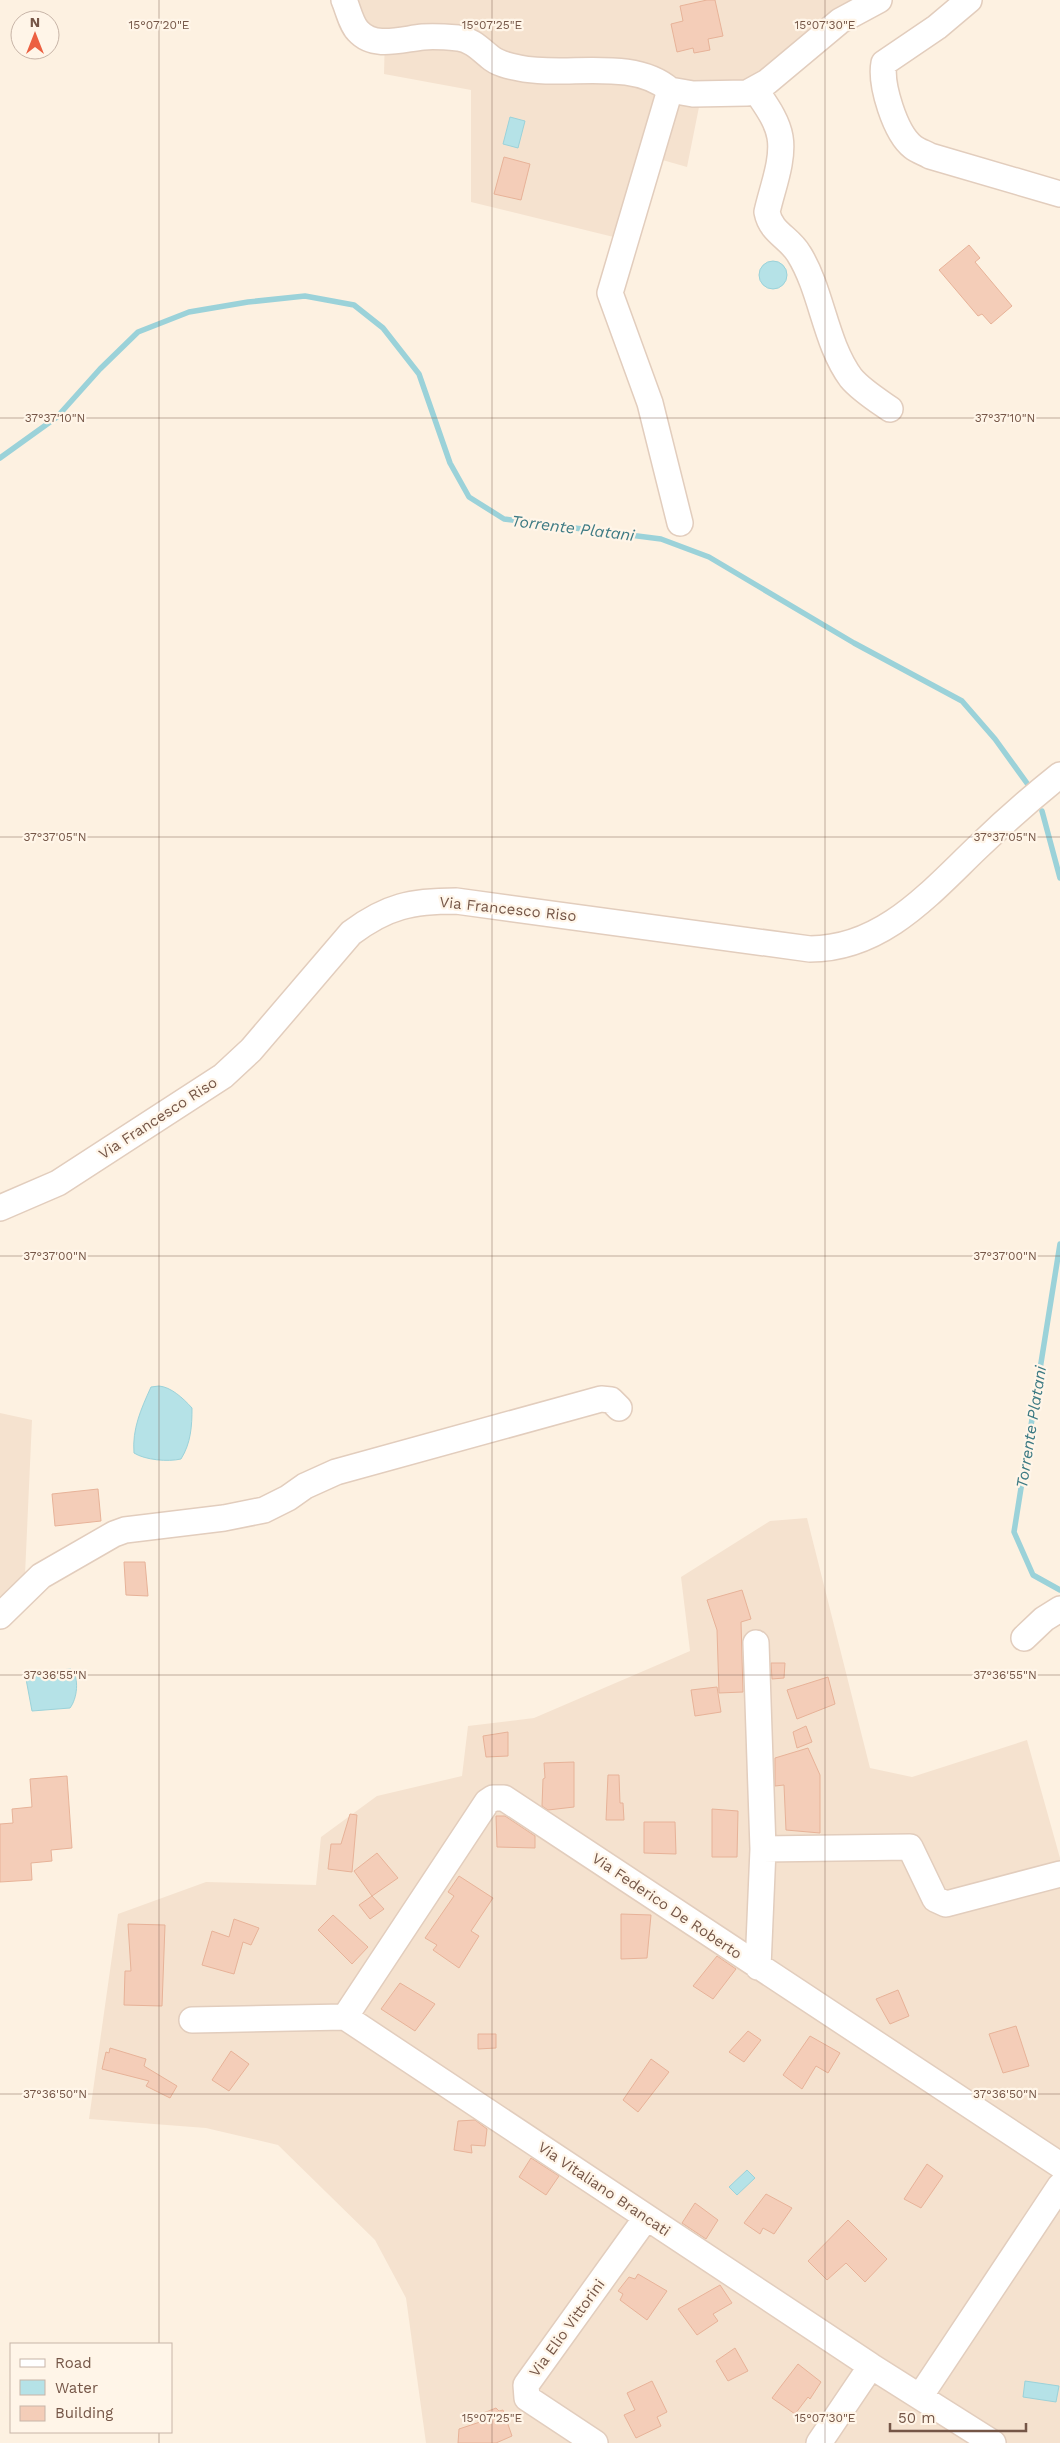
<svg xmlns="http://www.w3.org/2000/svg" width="1060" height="2443" font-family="'Work Sans',sans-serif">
<rect width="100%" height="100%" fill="#fdf1e1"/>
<path fill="#f5e2cf" d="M 350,0 L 892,0 L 815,52 L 700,102 L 687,167 L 659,159 L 638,243 L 471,202 L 471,90 L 384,74 L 385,34 L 362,26 Z
M 0,1413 L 32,1420 L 25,1575 L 0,1601 Z
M 807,1518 L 870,1768 L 912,1777 L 1027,1740 L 1060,1858 L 1060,2443 L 426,2443 L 406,2298 L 375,2240 L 278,2145 L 206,2128 L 89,2119 L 118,1914 L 206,1882 L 316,1885 L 321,1837 L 377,1796 L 462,1776 L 468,1726 L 534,1718 L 690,1651 L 681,1577 L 770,1521 Z"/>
<path fill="#b5e2e7" stroke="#9bd2d9" d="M 510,117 L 525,121 L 518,148 L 503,144 Z
M759 275a14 14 0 1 1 28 0a14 14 0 1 1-28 0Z
M 159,1386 C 171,1387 183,1398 192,1408 C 192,1426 191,1443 181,1459 C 168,1462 145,1460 134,1453 C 132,1429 141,1409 151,1387 Z
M 71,1669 C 80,1678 77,1699 70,1708 L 32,1711 L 26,1679 L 31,1673 Z
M 747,2170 L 755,2178 L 737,2195 L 729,2187 Z
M 1025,2381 L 1059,2386 L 1056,2402 L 1023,2397 Z"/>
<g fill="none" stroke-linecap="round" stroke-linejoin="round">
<path stroke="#9bd2d9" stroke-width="5.5" d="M 0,458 L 57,417 L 100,369 L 138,332 L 189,312 L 248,302 L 305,296 L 354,305 L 383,328 L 419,374 L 450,463 L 469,497 L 504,519 L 661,539 L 709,557 L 854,643 L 962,701 L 995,739 L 1029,786
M 1042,811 L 1060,878
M 1060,1244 L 1014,1532 L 1033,1575 L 1060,1590"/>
</g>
<path fill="#f4cdb8" stroke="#e7b298" d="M 707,0 L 715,0 L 723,36 L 708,39 L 710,50 L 694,53 L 693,48 L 677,52 L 671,24 L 683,21 L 680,6 Z
M 504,157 L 530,164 L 521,200 L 494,194 Z
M 969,245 L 980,258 L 975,262 L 1012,306 L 991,324 L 982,314 L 978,316 L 939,270 Z
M 98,1489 L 101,1521 L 55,1526 L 52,1494 Z
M 124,1562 L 145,1562 L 148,1596 L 126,1595 Z
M 742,1590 L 751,1619 L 741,1622 L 743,1692 L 719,1693 L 717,1630 L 707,1600 Z
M 771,1663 L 785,1663 L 784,1678 L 772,1679 Z
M 828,1677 L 835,1704 L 797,1719 L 787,1690 Z
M 717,1687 L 721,1712 L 695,1716 L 691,1690 Z
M 806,1726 L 812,1742 L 797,1748 L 793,1732 Z
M 508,1732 L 508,1756 L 486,1757 L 483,1736 Z
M 808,1748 L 820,1775 L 820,1833 L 786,1830 L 784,1785 L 775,1786 L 775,1758 Z
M 574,1762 L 574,1807 L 548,1810 L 542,1806 L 543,1779 L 545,1778 L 544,1763 Z
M 608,1775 L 619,1775 L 620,1803 L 623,1803 L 624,1820 L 606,1820 Z
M 67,1776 L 72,1848 L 51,1850 L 52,1861 L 31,1863 L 32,1880 L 0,1882 L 0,1824 L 13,1823 L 12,1809 L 32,1807 L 30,1779 Z
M 712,1809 L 738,1811 L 737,1857 L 712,1857 Z
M 350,1814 L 357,1815 L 352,1872 L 328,1869 L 331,1844 L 341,1844 Z
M 496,1816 L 505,1816 L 535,1836 L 535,1848 L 497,1847 Z
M 644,1822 L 675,1822 L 676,1854 L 644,1853 Z
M 377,1853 L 398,1878 L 372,1896 L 354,1871 Z
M 459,1876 L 493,1898 L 471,1931 L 479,1936 L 459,1968 L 433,1950 L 437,1945 L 425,1938 L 454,1896 L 448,1892 Z
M 372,1896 L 384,1909 L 370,1919 L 359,1905 Z
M 621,1914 L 651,1915 L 647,1958 L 621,1959 Z
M 333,1915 L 368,1947 L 352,1964 L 318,1930 Z
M 234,1919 L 259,1928 L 251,1945 L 243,1942 L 234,1974 L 202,1965 L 212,1931 L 229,1937 Z
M 128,1924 L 165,1925 L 162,2006 L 124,2005 L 125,1971 L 131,1971 Z
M 717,1956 L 736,1969 L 713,1999 L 693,1986 Z
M 400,1983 L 435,2004 L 415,2031 L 381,2009 Z
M 898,1990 L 909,2016 L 890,2024 L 876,1999 Z
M 1016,2026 L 1029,2066 L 1003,2073 L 989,2034 Z
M 748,2031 L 761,2040 L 744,2062 L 729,2052 Z
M 478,2034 L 496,2034 L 496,2048 L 478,2049 Z
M 810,2036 L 840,2053 L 828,2073 L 816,2066 L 802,2089 L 783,2075 Z
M 110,2048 L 146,2059 L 144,2066 L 177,2086 L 170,2098 L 146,2086 L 149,2081 L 102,2069 L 106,2052 L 109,2053 Z
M 231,2051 L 249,2064 L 229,2091 L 212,2080 Z
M 651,2059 L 669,2072 L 638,2112 L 623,2100 Z
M 475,2120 L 487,2129 L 485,2146 L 471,2145 L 472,2153 L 454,2150 L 458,2121 Z
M 531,2158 L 559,2176 L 546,2195 L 519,2177 Z
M 927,2164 L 943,2176 L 921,2208 L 904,2199 Z
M 766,2194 L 792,2208 L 774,2234 L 763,2228 L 760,2234 L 744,2223 Z
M 695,2203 L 718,2220 L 706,2239 L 682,2223 Z
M 848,2220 L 887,2259 L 865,2282 L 846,2263 L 827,2280 L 808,2261 Z
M 638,2274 L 667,2291 L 647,2320 L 620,2300 L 623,2294 L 618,2291 L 629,2277 L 635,2279 Z
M 720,2285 L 732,2303 L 713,2314 L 718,2321 L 697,2335 L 678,2309 Z
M 735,2348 L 748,2371 L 728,2381 L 716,2361 Z
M 798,2364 L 821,2382 L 810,2399 L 808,2397 L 795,2414 L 772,2398 Z
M 652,2381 L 667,2412 L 657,2417 L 661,2426 L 636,2438 L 624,2415 L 635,2410 L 627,2393 Z
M 496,2408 L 499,2411 L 503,2410 L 512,2436 L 496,2443 L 458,2443 L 459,2429 L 483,2421 L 481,2414 Z"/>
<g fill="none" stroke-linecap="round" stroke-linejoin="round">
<defs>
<path id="minor" d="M 344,0 C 348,9 351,24 358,31 C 374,49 402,39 423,37 C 434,36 447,37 458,38 C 472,40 480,49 490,57 C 498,64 509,66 519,68 C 565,78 632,57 670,90
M 969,0 L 937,27 L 884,63 C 880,84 895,133 913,147 C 918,151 925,153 930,156 L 1060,194
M 755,89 C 764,103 777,119 780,137 C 784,160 772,189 767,212 C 771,233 789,237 799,254 C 822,291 825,343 851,378 C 861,390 877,400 890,409
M 670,90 L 610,293 L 650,403 L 680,523
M 670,90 L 693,94 L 747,93 L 767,82 L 840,21 L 879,0
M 0,1208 L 58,1183 L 223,1076 L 251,1050 L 351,933 C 387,906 412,901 456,901 L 810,949 C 882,949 929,894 977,848 C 1004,822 1031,798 1060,775
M 0,1616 L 41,1576 L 114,1534 L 125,1530 L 224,1518 L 264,1510 L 288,1498 L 305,1486 L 336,1472 L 601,1399 L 611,1400 L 619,1408
M 1024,1638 L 1044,1619 L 1060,1609
M 756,1643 L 763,1849 L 758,1967
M 763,1849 L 910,1847 L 935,1899 L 946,1904 L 1060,1874
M 345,2017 L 487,1802 L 493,1798 L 504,1798 L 1060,2165
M 192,2020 L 345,2017 L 871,2366 L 993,2443
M 921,2395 L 1060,2186
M 595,2443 L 527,2398 L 526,2385 L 646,2218
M 819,2443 L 871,2366"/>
</defs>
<use href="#minor" stroke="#e2cdbd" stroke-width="28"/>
<use href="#minor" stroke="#fff" stroke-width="25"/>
</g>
<path fill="none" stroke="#755647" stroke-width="1" stroke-opacity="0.45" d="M 159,0 L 159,2344M 492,0 L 492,2443M 825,0 L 825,2443M 0,418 L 1060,418M 0,837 L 1060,837M 0,1256 L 1060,1256M 0,1675 L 1060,1675M 0,2094 L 1060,2094M 159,2432 L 159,2443"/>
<g text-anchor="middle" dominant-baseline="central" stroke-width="4.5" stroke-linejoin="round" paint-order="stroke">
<g font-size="15" fill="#755647" stroke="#fff5e8">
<text transform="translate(508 909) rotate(6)">Via Francesco Riso</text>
<text transform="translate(158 1118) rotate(-33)">Via Francesco Riso</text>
<text transform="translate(667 1906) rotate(34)">Via Federico De Roberto</text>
<text transform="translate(604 2189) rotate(34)">Via Vitaliano Brancati</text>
<text transform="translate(567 2328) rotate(-54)">Via Elio Vittorini</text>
</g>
<g font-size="16" font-style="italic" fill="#3d7a83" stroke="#fff5e8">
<text transform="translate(573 528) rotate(7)">Torrente Platani</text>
<text transform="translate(1031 1427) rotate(-81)">Torrente Platani</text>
</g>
</g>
<g font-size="12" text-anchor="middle" fill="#755647" stroke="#fff5e8" stroke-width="4.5" stroke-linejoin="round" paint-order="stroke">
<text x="159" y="29">15°07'20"E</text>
<text x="492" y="29">15°07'25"E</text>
<text x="825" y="29">15°07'30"E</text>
<text x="55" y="422">37°37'10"N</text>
<text x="1005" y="422">37°37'10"N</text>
<text x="55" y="841">37°37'05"N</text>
<text x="1005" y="841">37°37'05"N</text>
<text x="55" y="1260">37°37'00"N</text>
<text x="1005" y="1260">37°37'00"N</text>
<text x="55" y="1679">37°36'55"N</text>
<text x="1005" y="1679">37°36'55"N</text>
<text x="55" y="2098">37°36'50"N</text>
<text x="1005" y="2098">37°36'50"N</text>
<text x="492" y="2422">15°07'25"E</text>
<text x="825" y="2422">15°07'30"E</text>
</g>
<rect x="10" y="2343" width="162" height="90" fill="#fff5e8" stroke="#c8b5a8"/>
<rect x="20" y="2359" width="25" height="8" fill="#ffffff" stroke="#c8b5a8"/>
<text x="55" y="2368" font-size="15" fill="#755647">Road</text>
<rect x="20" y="2380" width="25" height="15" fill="#b5e2e7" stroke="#c8b5a8"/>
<text x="55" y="2393" font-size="15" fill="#755647">Water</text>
<rect x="20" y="2406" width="25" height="15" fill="#f4cdb8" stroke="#c8b5a8"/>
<text x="55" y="2418" font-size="15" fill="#755647">Building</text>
<g transform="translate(35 35)"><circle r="24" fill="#fff5e8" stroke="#c8b5a8"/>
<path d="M0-4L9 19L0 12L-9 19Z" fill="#ec6041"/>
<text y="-8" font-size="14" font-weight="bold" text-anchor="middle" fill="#755647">N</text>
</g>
<path d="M890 2423v8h136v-8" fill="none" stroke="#755647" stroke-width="2.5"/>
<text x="898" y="2423" font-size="15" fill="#755647" stroke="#fff5e8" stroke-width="4" paint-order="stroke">50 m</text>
</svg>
